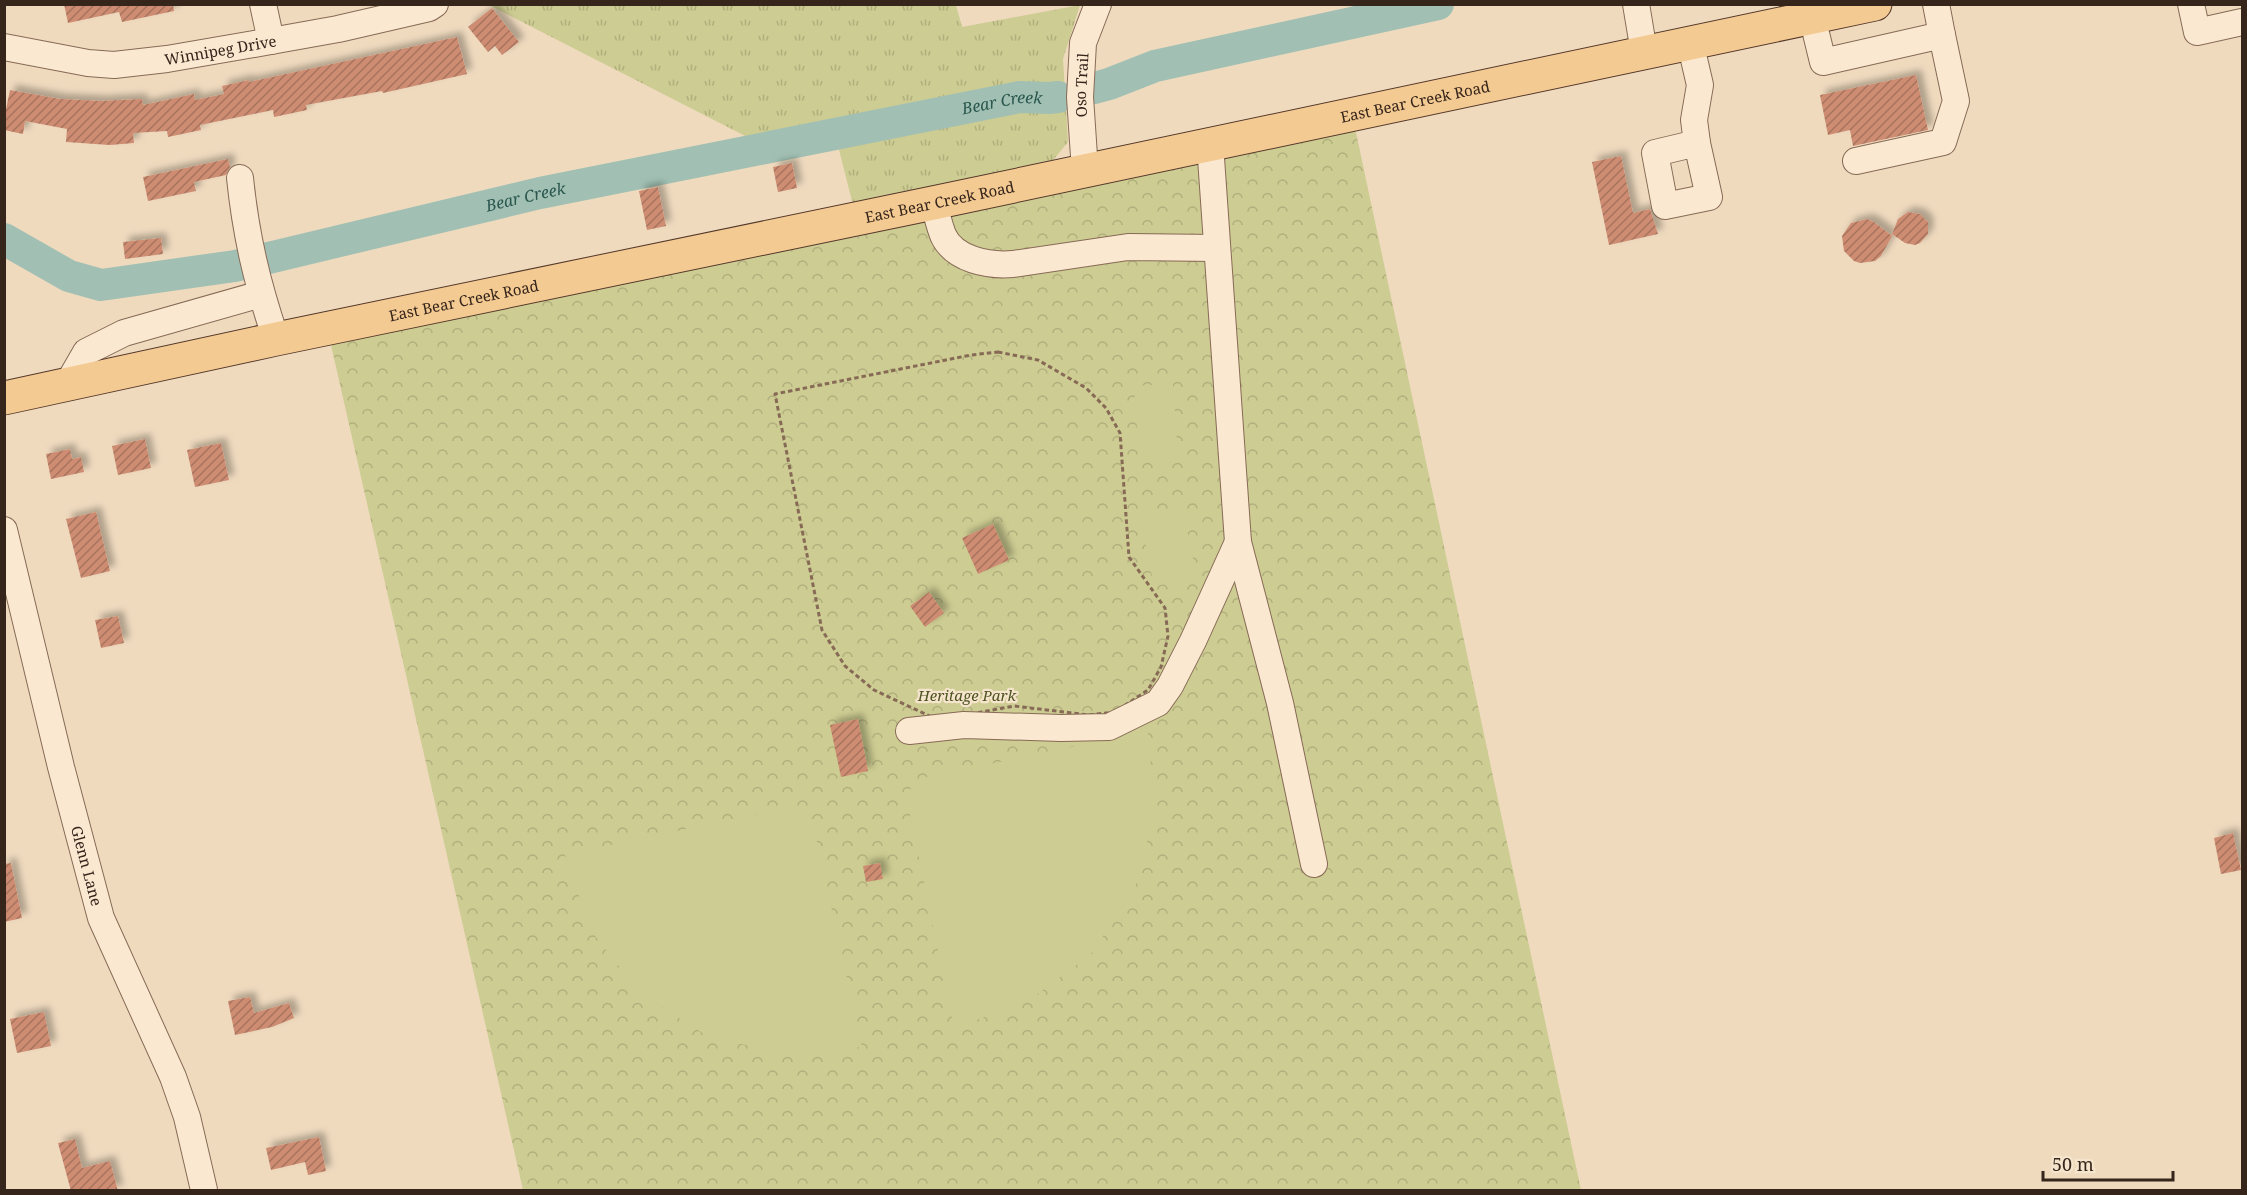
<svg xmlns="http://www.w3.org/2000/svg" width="2247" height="1195" font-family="'Noto Serif',serif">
<defs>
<pattern id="grass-tufts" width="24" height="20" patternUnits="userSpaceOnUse" patternTransform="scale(1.5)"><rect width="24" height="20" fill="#cdcc92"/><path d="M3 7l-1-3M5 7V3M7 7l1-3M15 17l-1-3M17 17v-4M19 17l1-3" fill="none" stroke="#b1af7d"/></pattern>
<pattern id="forest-crowns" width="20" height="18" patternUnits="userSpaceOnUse" patternTransform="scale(1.5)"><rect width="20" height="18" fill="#cdcc92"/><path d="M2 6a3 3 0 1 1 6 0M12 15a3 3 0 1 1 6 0" fill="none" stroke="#b1af7d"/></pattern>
<pattern id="building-hatch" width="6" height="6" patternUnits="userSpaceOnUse" patternTransform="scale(1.5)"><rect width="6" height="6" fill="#ce8d72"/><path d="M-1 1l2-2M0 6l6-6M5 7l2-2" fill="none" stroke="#a8735d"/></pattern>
<filter id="shadow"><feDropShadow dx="5.5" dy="-5.5" stdDeviation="3" flood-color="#0004"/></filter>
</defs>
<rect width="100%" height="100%" fill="#efdabe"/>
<path fill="url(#grass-tufts)" d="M 489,5 L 956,5 L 962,27 L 1080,5 L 1063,59 L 1068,142 L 1050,164 L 853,205 L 835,134 L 757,142 Z"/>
<path fill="url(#forest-crowns)" d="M 1351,109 L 1581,1190 L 523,1190 L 326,323 Z"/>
<path fill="#cdcc92" d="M 1173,384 L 1178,457 L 1139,459 L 1134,386 Z
M 1183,509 L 1197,578 L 1154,586 L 1140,517 Z
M 1148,731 L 1155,811 L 1135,888 L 1091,954 L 1027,1002 L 954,1028 L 906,795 L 918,779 Z
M 794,806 L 811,815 L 862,1047 L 785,1054 L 707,1036 L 640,993 L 591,931 L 565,855 Z"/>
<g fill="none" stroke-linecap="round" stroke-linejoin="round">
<g stroke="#a1c0b3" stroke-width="32">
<path d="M 1094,88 L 1109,84 L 1155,66 L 1438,4"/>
<path id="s1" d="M 4,239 L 69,276 L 101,285 L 235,266 L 540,193 L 1020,97 L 1049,98 L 1058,97"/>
</g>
</g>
<path fill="url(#building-hatch)" filter="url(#shadow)" d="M 64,4 L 173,4 L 174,11 L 122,22 L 119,12 L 68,23 Z
M 492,8 L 519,42 L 502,55 L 495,46 L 488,52 L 468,27 Z
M 457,37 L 467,74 L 383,93 L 382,91 L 306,105 L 307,110 L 274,117 L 273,110 L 200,125 L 201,130 L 168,137 L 167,131 L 133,133 L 134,143 L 110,145 L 66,142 L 67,129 L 25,121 L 23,134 L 4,130 L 4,119 L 10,90 L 60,99 L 101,101 L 142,99 L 143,105 L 194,94 L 195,100 L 224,94 L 222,86 L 249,80 L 249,82 Z
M 1916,75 L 1928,130 L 1853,146 L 1850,130 L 1828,135 L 1820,95 Z
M 1621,156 L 1633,213 L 1650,209 L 1658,234 L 1609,245 L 1592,162 Z
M 228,159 L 230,167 L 226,175 L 194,182 L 196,191 L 148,201 L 143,177 Z
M 792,163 L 797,188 L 778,192 L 773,167 Z
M 658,187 L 666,226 L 647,230 L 639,191 Z
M 1908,212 L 1920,214 L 1928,222 L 1928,234 L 1920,243 L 1915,245 L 1905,243 L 1892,234 L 1898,219 Z
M 1867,219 L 1874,222 L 1892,236 L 1881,256 L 1875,261 L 1860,263 L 1854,261 L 1844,251 L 1842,236 L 1851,223 Z
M 161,238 L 163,254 L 125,259 L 123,242 Z
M 145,439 L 151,468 L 118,475 L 112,446 Z
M 221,443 L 229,480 L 195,487 L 187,450 Z
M 70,449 L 72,459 L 81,457 L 84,472 L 51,479 L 46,454 Z
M 96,512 L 110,571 L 81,578 L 66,519 Z
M 993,524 L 1009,560 L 978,574 L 962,538 Z
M 929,592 L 944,613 L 925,627 L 910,606 Z
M 118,616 L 124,643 L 101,648 L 95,620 Z
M 858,719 L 868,771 L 841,777 L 830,725 Z
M 2233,833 L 2241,870 L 2221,874 L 2214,838 Z
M 11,863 L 22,918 L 4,922 L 4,864 Z
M 880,863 L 883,879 L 866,882 L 863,866 Z
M 250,997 L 254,1013 L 289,1003 L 294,1018 L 272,1027 L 235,1035 L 228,1001 Z
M 44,1012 L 51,1046 L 17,1053 L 10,1019 Z
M 319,1137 L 326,1171 L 308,1175 L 305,1162 L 271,1170 L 266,1148 Z
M 75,1139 L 82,1168 L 110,1161 L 118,1191 L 71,1191 L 58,1143 Z"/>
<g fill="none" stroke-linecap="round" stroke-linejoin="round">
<defs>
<g id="minor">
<path d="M 263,4 L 271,41"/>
<path d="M 1636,4 L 1644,52"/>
<path d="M 1936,4 L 1942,35"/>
<path d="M 2191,4 L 2197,32 L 2242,22"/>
<path d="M 1812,17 L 1823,62 L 1942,35 L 1956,101 L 1943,142 L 1856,161"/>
<path d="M 1690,42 L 1700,85 L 1694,120 L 1697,143"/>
<path id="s2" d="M 4,47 L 88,63 L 114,65 L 167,59 L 271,41 L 338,29 L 429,8 L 435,4"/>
<path d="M 1697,143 L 1709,197 L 1665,206 L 1655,153 Z"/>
<path d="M 1210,144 L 1238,542 L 1280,703 L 1314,864"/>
<path id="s3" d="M 1085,171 L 1080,97 L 1083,43 L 1098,4"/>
<path d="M 240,178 C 246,236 257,283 276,339"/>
<path d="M 933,203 C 937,214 939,225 943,235 C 954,260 989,266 1013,264 L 1128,247 L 1216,248"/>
<path d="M 67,385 L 86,352 L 124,333 L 261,294"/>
<path id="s4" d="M 4,530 L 61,767 L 101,918 L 173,1077 L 187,1117 L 204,1190"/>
<path d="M 909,731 L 964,725 L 1061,728 L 1109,727 L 1158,703 L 1170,686 L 1193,641 L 1238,542"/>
</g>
<g id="major">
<path id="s5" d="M 4,398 L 276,339 L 933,203 L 1875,4"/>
</g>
</defs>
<use href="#minor" stroke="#876a56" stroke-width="28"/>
<use href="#major" stroke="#55392b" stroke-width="35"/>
<path stroke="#876a56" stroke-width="3" stroke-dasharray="4.5 3" stroke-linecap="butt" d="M 998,352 L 1038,360 L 1086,388 L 1106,408 L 1120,433 L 1129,557 L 1165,608 L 1168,636 L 1161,667 L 1148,690 L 1115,712 L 1089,715 L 1014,706 L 938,720 L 874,690 L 845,666 L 822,630 L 775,394 L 971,355 Z"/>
<use href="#minor" stroke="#fae8d1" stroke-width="26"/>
<use href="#major" stroke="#f4ca93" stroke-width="33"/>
</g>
<g text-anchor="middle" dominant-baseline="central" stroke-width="4.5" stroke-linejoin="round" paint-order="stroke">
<g font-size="15" fill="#36251b" stroke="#f6e5cd">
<text stroke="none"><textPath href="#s2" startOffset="219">Winnipeg Drive</textPath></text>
<text stroke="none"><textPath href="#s3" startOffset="86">Oso Trail</textPath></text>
<text stroke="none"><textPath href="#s5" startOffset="1442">East Bear Creek Road</textPath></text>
<text stroke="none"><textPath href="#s5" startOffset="956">East Bear Creek Road</textPath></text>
<text stroke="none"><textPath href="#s5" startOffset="470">East Bear Creek Road</textPath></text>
<text stroke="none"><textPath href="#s4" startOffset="346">Glenn Lane</textPath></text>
</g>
<g font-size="15" font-style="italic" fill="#4d5321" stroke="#f6e5cd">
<text x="967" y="695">Heritage Park</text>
</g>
<g font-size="16" font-style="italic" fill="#2a564e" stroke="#f6e5cd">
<text stroke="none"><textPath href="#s1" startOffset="1028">Bear Creek</textPath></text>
<text stroke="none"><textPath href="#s1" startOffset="542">Bear Creek</textPath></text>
</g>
</g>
<rect width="2247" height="1195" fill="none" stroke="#36251b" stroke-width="12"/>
<path d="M2043 1171v9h130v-9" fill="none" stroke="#36251b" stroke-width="3"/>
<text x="2052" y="1171" font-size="18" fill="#36251b" stroke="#f6e5cd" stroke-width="4.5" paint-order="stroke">50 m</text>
</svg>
